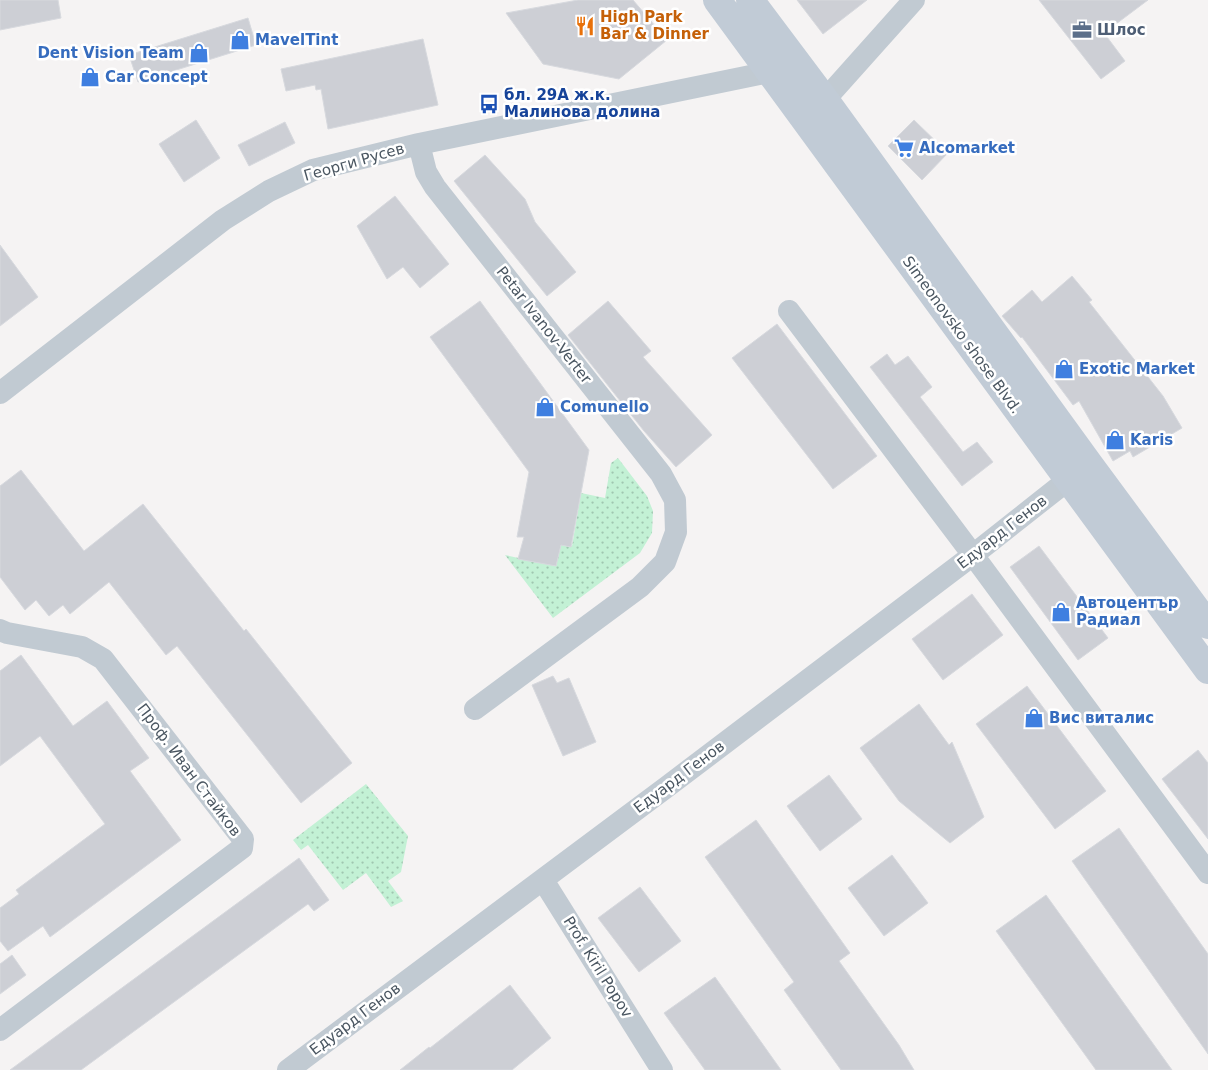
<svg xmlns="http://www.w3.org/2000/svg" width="1208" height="1070" font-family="'DejaVu Sans',sans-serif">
<defs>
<pattern id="grass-dots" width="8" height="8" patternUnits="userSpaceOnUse" patternTransform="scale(1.25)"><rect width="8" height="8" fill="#c3f1d5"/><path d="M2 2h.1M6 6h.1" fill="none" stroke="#a0c6b0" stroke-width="1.8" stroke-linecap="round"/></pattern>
</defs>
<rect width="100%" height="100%" fill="#f5f3f3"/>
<path fill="url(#grass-dots)" d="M 618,458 L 647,496 L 653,511 L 652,533 L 640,553 L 553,618 L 505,555 L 556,566 L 561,545 L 572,546 L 581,493 L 605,498 L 611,463 Z
M 366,784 L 408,836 L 401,872 L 388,881 L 403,901 L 391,907 L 366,873 L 343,890 L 308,845 L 301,850 L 293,840 Z"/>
<path fill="#cdcfd5" stroke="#d7d9de" d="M 0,0 L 58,0 L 61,18 L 0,30 Z
M 578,0 L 633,0 L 667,40 L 619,79 L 543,64 L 506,13 Z
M 797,0 L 867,0 L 823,34 Z
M 1039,0 L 1148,0 L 1104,33 L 1125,61 L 1101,79 Z
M 248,18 L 256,45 L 138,82 L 129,55 Z
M 423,39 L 438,105 L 328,129 L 321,89 L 316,90 L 315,85 L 286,91 L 281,69 Z
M 196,120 L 220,158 L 184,182 L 159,144 Z
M 914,120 L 948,153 L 922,180 L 888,146 Z
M 285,122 L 295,143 L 249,166 L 238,145 Z
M 485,155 L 525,199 L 535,222 L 576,272 L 547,296 L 454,181 Z
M 395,196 L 449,264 L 420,288 L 403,267 L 387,279 L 357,226 Z
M 0,245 L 38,297 L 0,326 Z
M 1072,276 L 1092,300 L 1089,302 L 1163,396 L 1182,428 L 1133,457 L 1130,451 L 1113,461 L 1079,401 L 1073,405 L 1022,337 L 1021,338 L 1002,316 L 1032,290 L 1042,302 Z
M 480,301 L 589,450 L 571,547 L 561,545 L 556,566 L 518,559 L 524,537 L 517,537 L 529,472 L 430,337 Z
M 608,301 L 651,351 L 643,357 L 712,435 L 676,467 L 644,431 L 568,335 Z
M 777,324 L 877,456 L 833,489 L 732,358 Z
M 887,354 L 895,365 L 908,356 L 932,387 L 920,397 L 963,452 L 977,442 L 993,462 L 962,486 L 870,367 Z
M 21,470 L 84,551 L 143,504 L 244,631 L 246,629 L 352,763 L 301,803 L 177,646 L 166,655 L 109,582 L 70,614 L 63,605 L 49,616 L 36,600 L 25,610 L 0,577 L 0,486 Z
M 1039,546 L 1108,638 L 1078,660 L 1010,567 Z
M 972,594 L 1003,635 L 943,680 L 912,639 Z
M 21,655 L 73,726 L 107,701 L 149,758 L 130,771 L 181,840 L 50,937 L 43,926 L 8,951 L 0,941 L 0,908 L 19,894 L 16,890 L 105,824 L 40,736 L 0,766 L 0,671 Z
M 553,676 L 557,683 L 569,678 L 596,742 L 563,756 L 532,685 Z
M 1027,686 L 1106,791 L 1055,829 L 976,724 Z
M 919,704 L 949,745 L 952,742 L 984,817 L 950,843 L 899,801 L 860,748 Z
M 1198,750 L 1208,763 L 1208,839 L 1162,779 Z
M 829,775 L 862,819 L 820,851 L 787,806 Z
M 756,820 L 850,953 L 839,961 L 899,1045 L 914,1070 L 841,1070 L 784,990 L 794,982 L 705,857 Z
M 1119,828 L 1208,954 L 1208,1054 L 1072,861 Z
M 892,855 L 928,903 L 884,936 L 848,888 Z
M 299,858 L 329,900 L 314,911 L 308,904 L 81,1070 L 10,1070 Z
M 640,887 L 681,941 L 639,972 L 598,918 Z
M 1046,895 L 1172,1070 L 1096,1070 L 996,931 Z
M 12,955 L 26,975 L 0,994 L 0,964 Z
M 715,977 L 781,1070 L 705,1070 L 664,1013 Z
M 510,985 L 551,1038 L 512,1070 L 400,1070 L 429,1047 L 430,1048 Z"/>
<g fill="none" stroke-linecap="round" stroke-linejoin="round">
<path stroke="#c1cad2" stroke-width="22" d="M 813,113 L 914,0
M 419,144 L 426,172 L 435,187 L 661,474 L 675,500 L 676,532 L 665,562 L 640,587 L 475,709
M 789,311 L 973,555 L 1208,873
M 0,393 L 223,220 L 269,191 L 313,170 L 419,144 L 784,69
M 0,630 L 7,633 L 82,647 L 103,659 L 243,839 L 242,848 L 0,1030
M 543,880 L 662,1070
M 288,1070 L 668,786 L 973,555 L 1068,480"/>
<path stroke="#c1cbd6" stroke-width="28" d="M 717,0 L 1208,670
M 750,0 L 825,100 L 1089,464 L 1208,625"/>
</g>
<defs>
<symbol id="restaurant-bare" viewBox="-9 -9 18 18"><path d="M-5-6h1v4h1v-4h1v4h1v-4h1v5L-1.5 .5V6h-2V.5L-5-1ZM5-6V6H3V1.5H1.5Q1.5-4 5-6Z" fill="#e8710a" stroke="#fff" stroke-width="2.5" paint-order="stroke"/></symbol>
<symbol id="office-bare" viewBox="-9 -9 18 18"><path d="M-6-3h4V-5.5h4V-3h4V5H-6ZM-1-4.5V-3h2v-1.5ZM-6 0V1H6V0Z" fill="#5c6f8a" stroke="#fff" stroke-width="2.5" paint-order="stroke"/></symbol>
<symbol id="shop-bare" viewBox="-9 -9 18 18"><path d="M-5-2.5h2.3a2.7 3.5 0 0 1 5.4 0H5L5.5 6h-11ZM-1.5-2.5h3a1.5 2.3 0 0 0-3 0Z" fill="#3f7fe0" stroke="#fff" stroke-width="2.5" paint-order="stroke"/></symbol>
<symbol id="bus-bare" viewBox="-9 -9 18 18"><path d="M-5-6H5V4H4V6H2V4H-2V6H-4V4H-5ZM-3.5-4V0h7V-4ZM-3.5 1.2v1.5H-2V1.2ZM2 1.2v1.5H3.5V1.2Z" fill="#1a4fb4" stroke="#fff" stroke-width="2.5" paint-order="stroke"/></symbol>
<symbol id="supermarket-bare" viewBox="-9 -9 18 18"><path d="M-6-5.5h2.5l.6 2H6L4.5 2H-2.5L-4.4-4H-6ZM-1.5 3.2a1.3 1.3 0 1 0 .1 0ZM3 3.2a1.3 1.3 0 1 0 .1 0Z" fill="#3f7fe0" stroke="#fff" stroke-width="2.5" paint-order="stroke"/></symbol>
</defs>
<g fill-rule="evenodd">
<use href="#restaurant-bare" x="571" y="12" width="28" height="28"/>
<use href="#office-bare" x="1068" y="16" width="28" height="28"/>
<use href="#shop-bare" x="226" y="26" width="28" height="28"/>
<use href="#shop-bare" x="185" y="39" width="28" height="28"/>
<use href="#shop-bare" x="76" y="63" width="28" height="28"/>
<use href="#bus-bare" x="475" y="90" width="28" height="28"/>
<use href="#supermarket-bare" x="890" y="134" width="28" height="28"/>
<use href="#shop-bare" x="1050" y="355" width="28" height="28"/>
<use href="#shop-bare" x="531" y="393" width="28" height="28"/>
<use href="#shop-bare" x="1101" y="426" width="28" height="28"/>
<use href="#shop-bare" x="1047" y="598" width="28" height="28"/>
<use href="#shop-bare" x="1020" y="704" width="28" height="28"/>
</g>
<g text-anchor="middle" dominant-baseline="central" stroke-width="5" stroke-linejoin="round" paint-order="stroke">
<g font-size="15" font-weight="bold" fill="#c56008" stroke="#fff" text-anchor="start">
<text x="600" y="17">High Park<tspan x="600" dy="17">Bar &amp; Dinner</tspan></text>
</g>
<g font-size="15" font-weight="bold" fill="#4e5e75" stroke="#fff" text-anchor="start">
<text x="1097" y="30">Шлос</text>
</g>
<g font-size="15" font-weight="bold" fill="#366cbe" stroke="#fff" text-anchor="start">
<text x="255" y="40">MavelTint</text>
<text x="184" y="53" text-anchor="end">Dent Vision Team</text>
<text x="105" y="77">Car Concept</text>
<text x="919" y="148">Alcomarket</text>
<text x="1079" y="369">Exotic Market</text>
<text x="560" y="407">Comunello</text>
<text x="1130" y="440">Karis</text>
<text x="1076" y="603">Автоцентър<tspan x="1076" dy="17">Радиал</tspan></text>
<text x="1049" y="718">Вис виталис</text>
</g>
<g font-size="15" font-weight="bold" fill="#164399" stroke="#fff" text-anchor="start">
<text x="504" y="95">бл. 29А ж.к.<tspan x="504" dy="17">Малинова долина</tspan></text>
</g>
<g font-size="15" fill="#4a5661" stroke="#fff">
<text transform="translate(354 162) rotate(-16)">Георги Русев</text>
<text transform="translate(544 325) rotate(52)">Petar Ivanov-Verter</text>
<text transform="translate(962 335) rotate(54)">Simeonovsko shose Blvd.</text>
<text transform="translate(1002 532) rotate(-38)">Едуард Генов</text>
<text transform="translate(189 770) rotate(53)">Проф. Иван Стайков</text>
<text transform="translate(679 777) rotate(-37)">Едуард Генов</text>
<text transform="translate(598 967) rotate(58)">Prof. Kiril Popov</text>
<text transform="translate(355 1019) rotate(-37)">Едуард Генов</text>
</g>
</g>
</svg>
